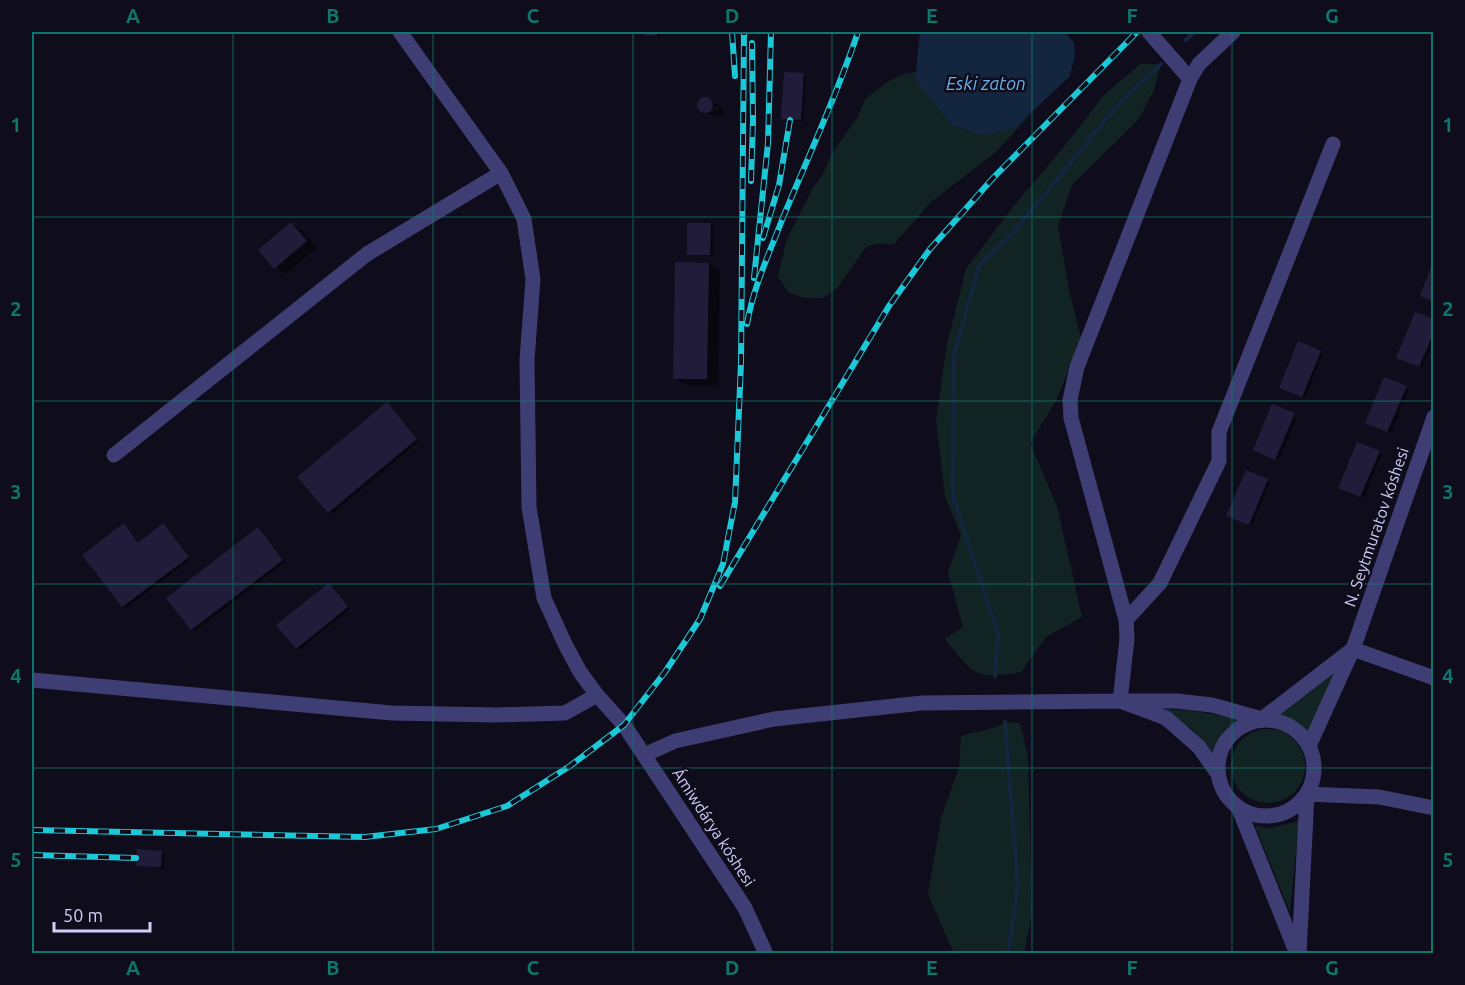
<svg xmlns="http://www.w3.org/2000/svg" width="1465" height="985" font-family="Ubuntu,sans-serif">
<rect width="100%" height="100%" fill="#0f0d1b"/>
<path fill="#112423" d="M 1140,64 L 1161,64 L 1154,90 L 1139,119 L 1072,185 L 1058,226 L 1069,290 L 1081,338 L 1057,399 L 1030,443 L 1057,506 L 1082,617 L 1046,637 L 1021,672 C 974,680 973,674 945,639 L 963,627 L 948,572 L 961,535 L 945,496 L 936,421 L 947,344 L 966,269 L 1012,208 L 1062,149 L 1105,94 Z
M 915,72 L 915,80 L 1016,127 L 1035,110 L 996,152 L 931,202 L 894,244 L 876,244 L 866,247 L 838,287 L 823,298 L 804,298 L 788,292 L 778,276 L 787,239 L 813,188 L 823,174 L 832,153 L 857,118 L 866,98 L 889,81 L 903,74 Z
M 1338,669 L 1309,735 L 1287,718 L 1277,714 Z
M 1163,709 L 1189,710 L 1239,719 L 1224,730 L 1212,753 L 1190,728 Z
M 1005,722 L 1020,723 L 1028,758 L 1032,914 L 1024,953 L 954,953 L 928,895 L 941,818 L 959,768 L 961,736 L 997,727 Z
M1231 766a37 37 0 1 1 74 0a37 37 0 1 1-74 0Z
M 1299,821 L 1290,912 L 1255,826 L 1269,828 Z"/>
<path fill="#13253f" d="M 920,32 L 1065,32 L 1074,43 L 1075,55 L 1070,76 L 1016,127 L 985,136 L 952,125 L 915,80 Z"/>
<path fill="#0007" fill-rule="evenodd" d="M 645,32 L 660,32 L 660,37 L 648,36 L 645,34 Z
M 803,75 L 806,77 L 803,121 L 785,120 L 783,118 Z
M 705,98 L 721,106 L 724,112 L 722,116 L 716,118 L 701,109 L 699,101 ZM 718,106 L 719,109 L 708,113 L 708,110 Z
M 291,224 L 302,230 L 317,248 L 286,274 L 275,267 Z
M 710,224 L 713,226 L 713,256 L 688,254 Z
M 709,264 L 720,271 L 718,385 L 686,385 L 675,378 Z
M 1434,321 L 1434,340 L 1422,368 L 1401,359 Z
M 1320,352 L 1323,354 L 1305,397 L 1284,389 Z
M 1406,387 L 1409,389 L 1391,433 L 1370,424 Z
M 390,406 L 419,441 L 332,514 L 300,477 Z
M 1294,415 L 1297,416 L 1279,460 L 1258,451 Z
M 1379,452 L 1382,454 L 1364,498 L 1343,489 Z
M 1267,480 L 1270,482 L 1252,525 L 1231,517 Z
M 163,525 L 191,559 L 126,608 L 123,606 L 127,527 L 139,544 Z
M 261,531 L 285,562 L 195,631 L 192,629 L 168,598 Z
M 329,585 L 350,609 L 299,650 L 297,648 Z
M 162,853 L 165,854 L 164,868 L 137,865 Z"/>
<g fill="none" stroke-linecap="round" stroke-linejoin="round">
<path stroke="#13253f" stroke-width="4" d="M 1186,40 L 1194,32
M 995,677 L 998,633 L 953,496 L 954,355 L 979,266 L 1013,233 L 1122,100 L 1161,64
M 1005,722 L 1018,886 L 1008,954"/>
</g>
<path fill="#211c3a" d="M 643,32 L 657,32 L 657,36 L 643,35 Z
M 784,72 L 804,73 L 801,120 L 781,119 Z
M697 105a8 8 0 1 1 16 0a8 8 0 1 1-16 0Z
M 291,222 L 307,241 L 274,269 L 258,250 Z
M 687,223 L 711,223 L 710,255 L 687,255 Z
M 675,262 L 709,263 L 707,379 L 673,379 Z
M 1433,262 L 1434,262 L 1434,302 L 1420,296 Z
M 1415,312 L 1434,319 L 1434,332 L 1419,367 L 1396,358 Z
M 1298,341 L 1321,351 L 1302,397 L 1279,388 Z
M 1384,377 L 1407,386 L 1387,432 L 1365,423 Z
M 387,402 L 417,439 L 328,513 L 297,477 Z
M 1272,404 L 1295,413 L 1275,460 L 1253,450 Z
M 1357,442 L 1380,451 L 1360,497 L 1338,488 Z
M 1246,470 L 1268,479 L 1249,525 L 1226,516 Z
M 124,523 L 138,543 L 163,523 L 189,557 L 122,607 L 82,555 Z
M 258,527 L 283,560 L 191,630 L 166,598 Z
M 329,583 L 348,607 L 296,649 L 276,625 Z
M 137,849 L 162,851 L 161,867 L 136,866 Z"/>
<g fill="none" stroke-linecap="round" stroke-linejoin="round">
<path stroke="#3f3e74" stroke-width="15" d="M 400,32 L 501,173 L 524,219 L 533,279 L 527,360 L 529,507 L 544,598 L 565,644 L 580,672 L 597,695 L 624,725 L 644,755 L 745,908 L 766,954
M 1149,32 L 1190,79
M 1434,417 L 1353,649 L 1434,678
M 114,455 L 367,254 L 501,173
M 1126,620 L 1160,583 L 1219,461 L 1219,432 L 1333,144
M 32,680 L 392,713 L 496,715 L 565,713 L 597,695
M1218 768a48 48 0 1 1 96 0a48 48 0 1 1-96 0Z
M 644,755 L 675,741 L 774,719 L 922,703 L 1120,701 L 1127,639 L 1126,620 L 1071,418 L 1070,400 L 1077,367 L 1190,79 L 1199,64 L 1233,32
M 1218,774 L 1199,747 L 1166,718 L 1120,701 L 1177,701 L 1212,705 L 1262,719 L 1353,649 L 1309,746
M 1239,809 L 1297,954
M 1299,954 L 1307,794 L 1379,797 L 1434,808"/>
<defs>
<path id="rail" d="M 732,32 L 735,76
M 751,181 L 753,120 L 752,43
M 763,238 L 779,185 L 790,120
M 754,278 L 768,143 L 771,32
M 747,324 C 753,288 769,254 782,220 C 808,157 837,95 858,32
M 720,586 L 889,306 L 930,249 L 994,177 L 1137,32
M 32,830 L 365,837 L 436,829 L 507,806 L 570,766 L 624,725 L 665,672 L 700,619 L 723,564 L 735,502 L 741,363 L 744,32
M 32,855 L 136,858"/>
</defs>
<use href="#rail" stroke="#1bc8d7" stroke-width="6"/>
<use href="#rail" stroke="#0f0d1b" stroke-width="4" stroke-dasharray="11" stroke-linecap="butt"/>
</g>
<path fill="none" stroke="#0f766e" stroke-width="1.5" stroke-opacity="0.55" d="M 233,32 L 233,954M 433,32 L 433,954M 633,32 L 633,954M 832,32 L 832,954M 1032,32 L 1032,954M 1232,32 L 1232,954M 32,217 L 1434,217M 32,401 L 1434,401M 32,584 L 1434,584M 32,768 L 1434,768"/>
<g text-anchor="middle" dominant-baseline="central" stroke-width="5" stroke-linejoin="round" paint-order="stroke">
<g font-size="16" fill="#d2cef9" stroke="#0f0d1b">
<text transform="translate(1376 527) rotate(-71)">N. Seytmuratov kóshesi</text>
<text transform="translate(714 827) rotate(57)">Ámiwdárya kóshesi</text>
</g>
<g font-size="18" font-style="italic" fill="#68b1ec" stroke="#0f0d1b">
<text x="986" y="83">Eski zaton</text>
</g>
</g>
<rect width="1465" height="985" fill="none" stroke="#0f0d1b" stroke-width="66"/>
<path d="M54 922v9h96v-9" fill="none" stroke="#d2cef9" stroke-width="3"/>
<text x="63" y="922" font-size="18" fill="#d2cef9" stroke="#0f0d1b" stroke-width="4.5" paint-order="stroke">50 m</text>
<rect x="33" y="33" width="1399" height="919" fill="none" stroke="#0f766e" stroke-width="2"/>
<g font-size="20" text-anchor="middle" font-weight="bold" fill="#0f766e">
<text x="133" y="23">A</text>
<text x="333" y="23">B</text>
<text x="533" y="23">C</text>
<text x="732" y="23">D</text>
<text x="932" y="23">E</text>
<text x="1132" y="23">F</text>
<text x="1332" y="23">G</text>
<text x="16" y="132">1</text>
<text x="1448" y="132">1</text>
<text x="16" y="316">2</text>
<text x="1448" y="316">2</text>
<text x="16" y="499">3</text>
<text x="1448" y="499">3</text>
<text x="16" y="683">4</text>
<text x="1448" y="683">4</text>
<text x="16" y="867">5</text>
<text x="1448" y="867">5</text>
<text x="133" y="975">A</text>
<text x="333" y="975">B</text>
<text x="533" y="975">C</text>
<text x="732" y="975">D</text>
<text x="932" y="975">E</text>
<text x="1132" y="975">F</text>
<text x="1332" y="975">G</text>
</g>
</svg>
